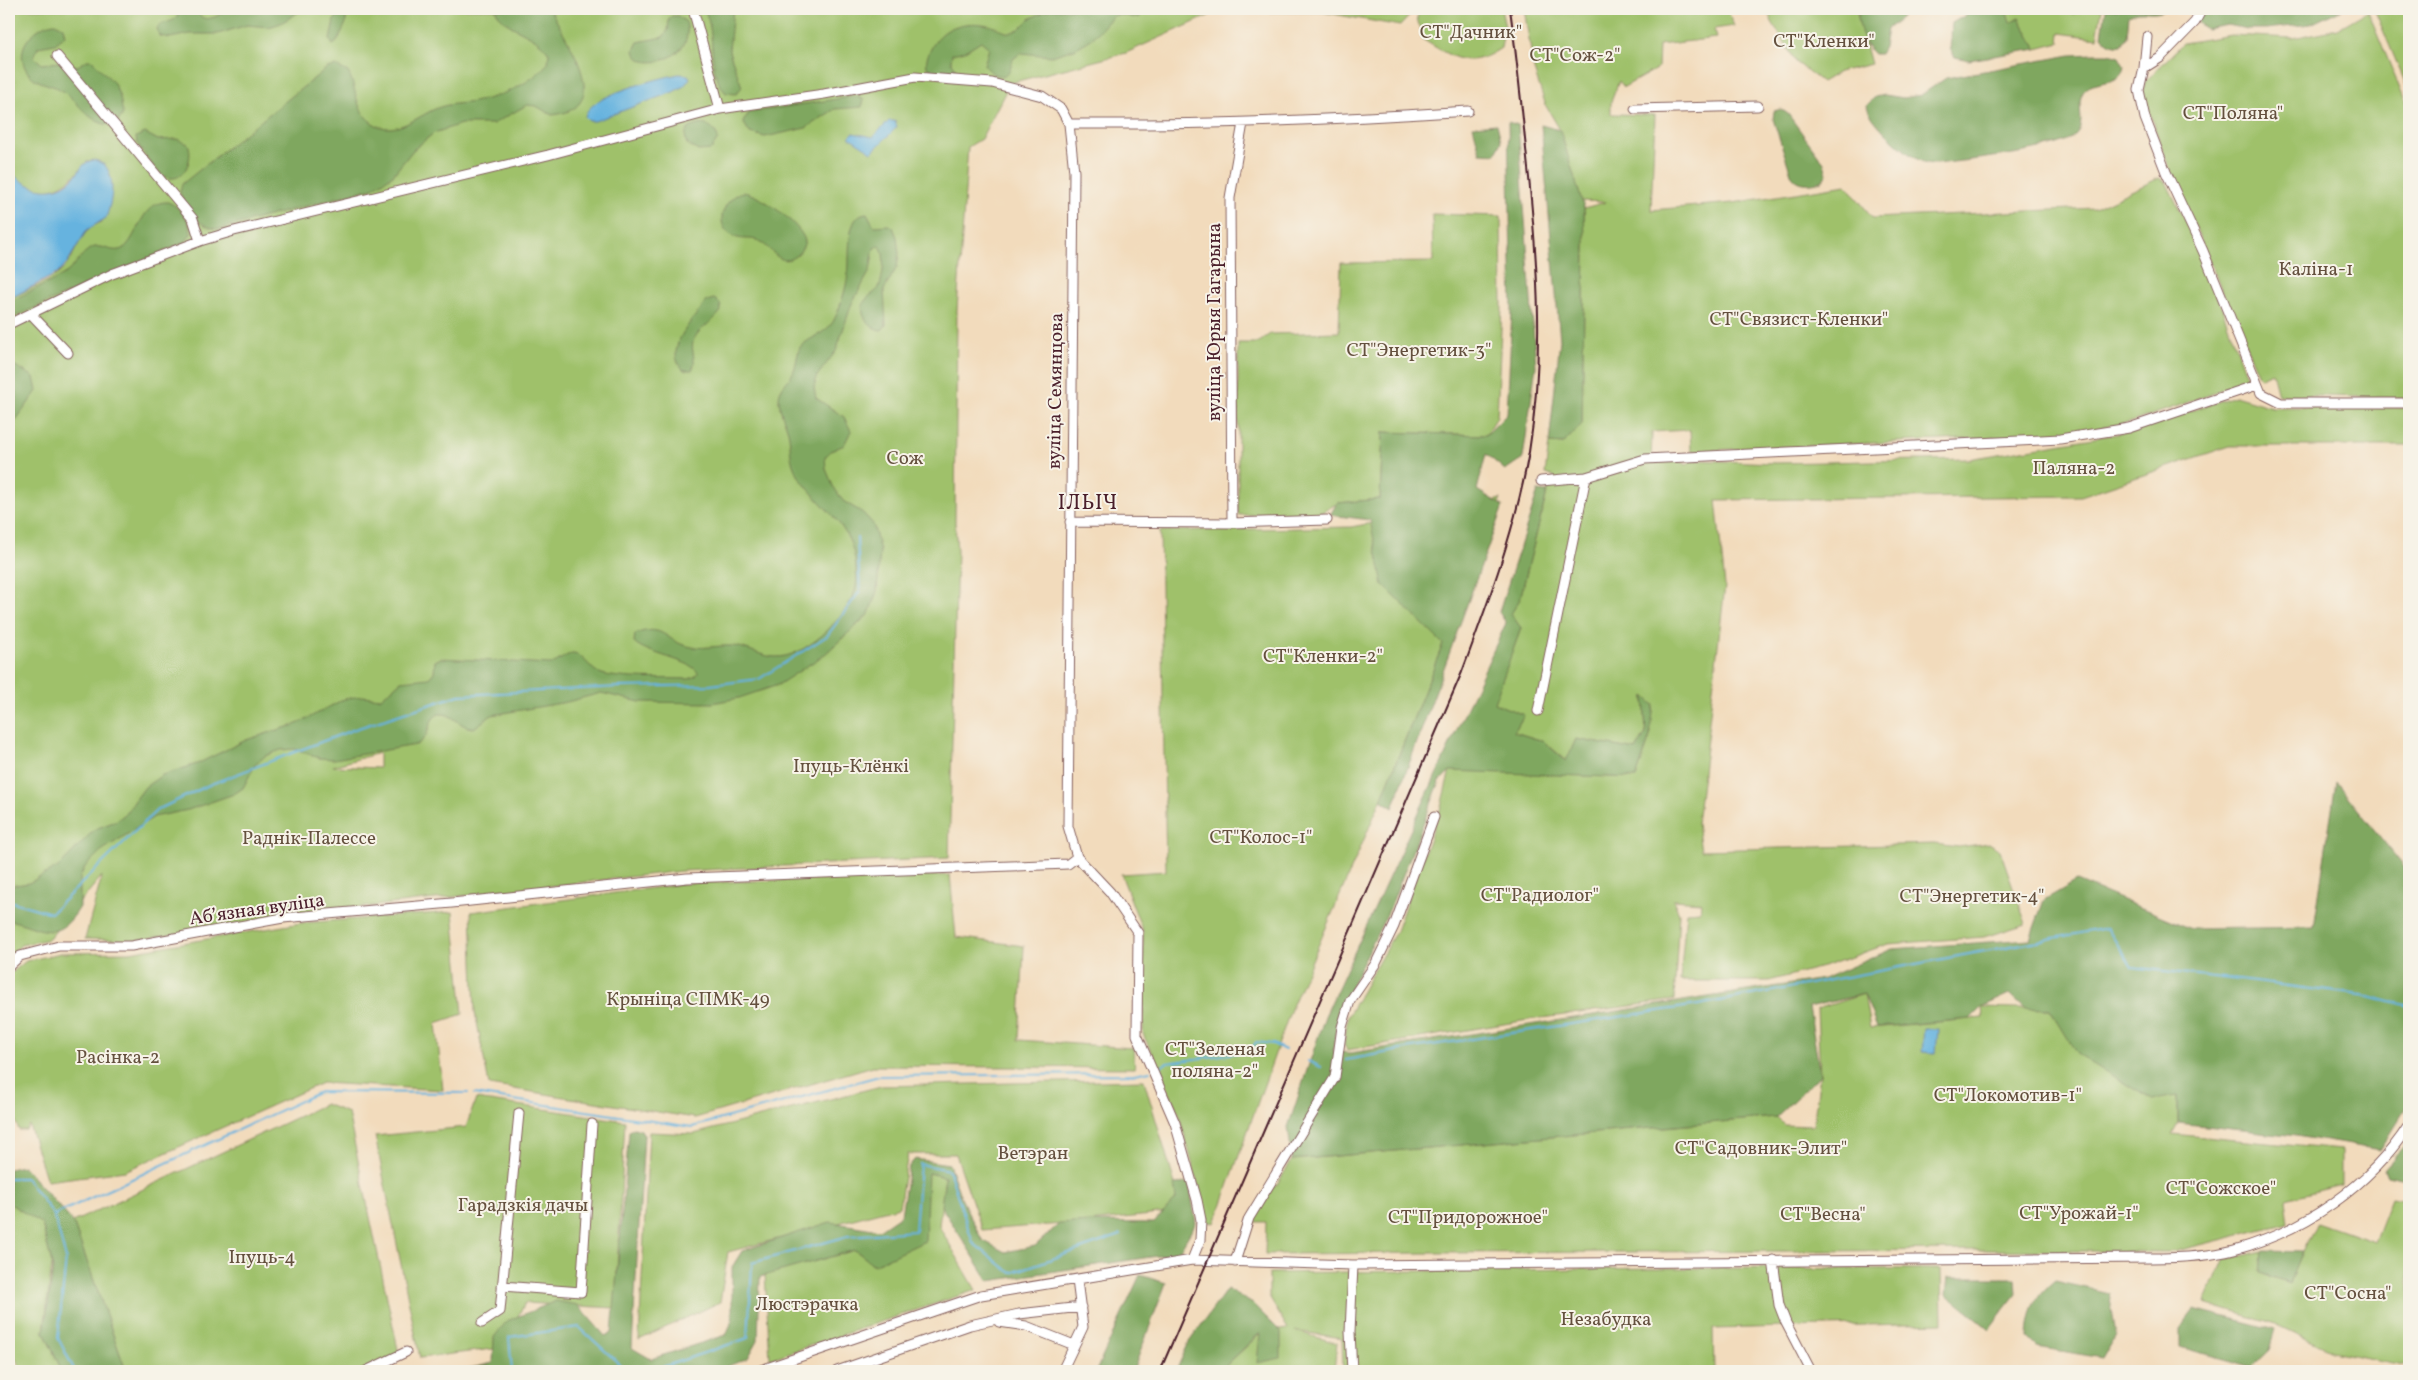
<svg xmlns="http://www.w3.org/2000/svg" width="2418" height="1380" font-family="Vollkorn,serif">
<rect width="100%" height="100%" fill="#f7f3e8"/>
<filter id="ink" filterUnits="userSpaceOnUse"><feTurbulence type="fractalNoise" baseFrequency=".02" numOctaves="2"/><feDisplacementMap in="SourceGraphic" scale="10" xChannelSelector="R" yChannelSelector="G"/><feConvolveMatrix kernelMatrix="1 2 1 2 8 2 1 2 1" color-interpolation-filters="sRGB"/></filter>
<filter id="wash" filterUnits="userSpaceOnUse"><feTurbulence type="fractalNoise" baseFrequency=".0096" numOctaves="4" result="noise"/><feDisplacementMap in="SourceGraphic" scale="20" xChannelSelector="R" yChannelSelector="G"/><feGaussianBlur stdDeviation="1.12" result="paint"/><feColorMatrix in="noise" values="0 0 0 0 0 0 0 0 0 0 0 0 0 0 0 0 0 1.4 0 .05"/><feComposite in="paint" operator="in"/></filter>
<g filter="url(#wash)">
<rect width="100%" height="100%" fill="#f2dbbc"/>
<path fill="#9fc16a" stroke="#74704a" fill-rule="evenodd" d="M 9,9 L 1416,9 L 1400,26 L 1322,12 L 1217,12 L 1126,53 L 1010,83 L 981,139 L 968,147 L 957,310 L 955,523 L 957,551 L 949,858 L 682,871 L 329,911 L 135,940 L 85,939 L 102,876 L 49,939 L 21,945 L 9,957 L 9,299 C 24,291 44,284 58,274 C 78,258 76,230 102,222 L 99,161 L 88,161 C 63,191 39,203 9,170 ZM 379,753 L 379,768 L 333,766 Z
M 1423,9 L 1501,9 L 1505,27 L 1501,48 C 1468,71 1452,57 1422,39 L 1417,17 Z
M 1524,9 L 1727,9 L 1734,26 L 1714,29 L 1716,38 L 1659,45 L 1658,68 L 1624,87 L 1619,81 L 1611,102 L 1611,114 L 1655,115 L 1651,210 L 1733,203 L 1846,185 L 1873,218 L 2095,208 L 2159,178 L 2166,182 L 2202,255 L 2248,379 L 2178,406 L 2128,423 L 2057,435 L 1691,451 L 1690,430 L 1652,432 L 1651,463 L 1680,461 L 1687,465 L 1692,460 L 1776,463 L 1969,459 L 2129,432 L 2235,396 L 2272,407 L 2409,408 L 2409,446 L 2230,446 L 2081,496 L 1716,500 L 1725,586 L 1697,824 L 1701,850 L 1934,844 L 1959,847 L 1989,843 L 2000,850 L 2026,924 L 1984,937 L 1888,944 L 1826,966 L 1769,981 L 1680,981 L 1686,912 L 1700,911 L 1701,902 L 1673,900 L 1679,913 L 1674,1000 L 1528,1020 L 1347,1050 L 1344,1045 L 1348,1016 L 1396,931 L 1440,810 L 1450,770 L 1636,778 L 1650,736 L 1644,696 L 1646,733 L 1636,750 L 1576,739 L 1567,761 L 1543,741 L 1514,732 L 1524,715 L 1493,703 L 1521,628 L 1510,614 L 1520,599 L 1547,492 L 1554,477 L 1545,474 L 1549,443 L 1563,444 L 1582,424 L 1585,244 L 1584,208 L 1606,202 L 1581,201 L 1560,130 L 1546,106 L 1534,70 Z
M 1767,9 L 1856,9 L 1871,64 L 1839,72 L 1822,82 L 1796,62 L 1772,22 Z
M 2006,9 L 2060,9 L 2061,11 L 2074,14 L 2076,9 L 2102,9 L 2097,38 L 2060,33 L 2059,43 L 2037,49 L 2019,18 L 2010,23 Z
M 2381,9 L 2409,9 L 2409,92 L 2375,11 Z
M 2368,11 L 2409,111 L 2409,398 L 2278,395 L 2272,372 L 2260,378 L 2169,167 L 2142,93 L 2145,82 L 2183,43 L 2231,35 L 2293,38 L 2337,29 Z
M 1432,214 L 1501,216 L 1502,307 L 1497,417 L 1486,435 L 1383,432 L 1380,499 L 1338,503 L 1317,515 L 1238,515 L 1238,343 L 1258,343 L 1270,334 L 1339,332 L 1341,263 L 1433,262 Z
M 1501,499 L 1381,800 L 1291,1009 L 1215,1223 L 1208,1222 L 1179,1114 L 1143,1034 L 1143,932 L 1121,874 L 1166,871 L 1160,531 L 1351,527 Z
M 950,875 L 956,937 L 1024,946 L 1019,1040 L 1133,1048 L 1135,1068 L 873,1066 L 695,1118 L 489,1085 L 475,1012 L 471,912 L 690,883 Z
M 453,912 L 463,1014 L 436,1023 L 443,1090 L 322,1083 L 125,1171 L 47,1181 L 29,1125 L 26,1130 L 19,1130 L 9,1106 L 9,975 L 26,961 L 61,953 L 130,952 L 301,923 Z
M 1864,994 L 1870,1028 L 1983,1018 L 1982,1007 L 2050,1009 L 2178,1096 L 2178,1123 L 2172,1134 L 2341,1150 L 2341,1185 L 2285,1199 L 2288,1223 L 2172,1252 L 1985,1250 L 1265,1254 L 1266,1222 L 1253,1222 L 1272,1186 L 1276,1186 L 1292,1160 L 1776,1117 L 1784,1125 L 1813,1126 L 1820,1075 L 1817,1009 Z
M 1144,1080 L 1183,1211 L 1090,1222 L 982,1230 L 956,1154 L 908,1154 L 899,1207 L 728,1252 L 720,1302 L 639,1340 L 649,1132 L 694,1134 L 881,1086 Z
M 476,1099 L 625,1121 L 615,1308 L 525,1303 L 501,1348 L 420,1358 L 375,1136 L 466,1127 Z
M 325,1104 L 348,1113 L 400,1359 L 375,1371 L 126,1371 L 73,1222 Z
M 928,1173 L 945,1177 L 939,1226 L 976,1290 L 770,1359 L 765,1275 L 855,1250 L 874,1265 Z
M 2391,1198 L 2409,1201 L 2409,1366 L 2332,1351 L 2280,1326 L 2205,1304 L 2223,1260 L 2263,1251 L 2261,1273 L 2289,1283 L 2317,1222 L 2374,1242 Z
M 9,1203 L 42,1224 L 52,1263 L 44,1332 L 62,1371 L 23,1371 L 9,1348 Z
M 1659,1268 L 1941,1269 L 1942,1323 L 1713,1329 L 1714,1371 L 1343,1371 L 1342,1338 L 1295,1331 L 1337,1343 L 1334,1371 L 1220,1371 L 1261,1333 L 1288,1329 L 1269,1297 L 1269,1273 Z"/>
<path fill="#7fa75e" stroke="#646344" d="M 179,9 L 194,9 L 201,17 L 207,19 L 215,17 L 230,9 L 304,9 L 281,23 L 269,27 L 247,25 L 218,34 L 190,34 L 170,38 L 160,36 L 157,29 L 159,25 C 170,20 178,23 179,9 Z
M 495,9 L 550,9 C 566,40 617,109 552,115 L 536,106 L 527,105 L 493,124 L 461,124 L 434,133 L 413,150 L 393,175 L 373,188 L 220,229 C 201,230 186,209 180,192 L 182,184 L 327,68 L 336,66 L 348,72 C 358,90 354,113 376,125 C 398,136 420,114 440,107 C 453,103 465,104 478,101 C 503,96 532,83 548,63 L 549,53 C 533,30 506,32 495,9 Z
M 704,9 L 733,9 L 729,51 L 742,87 L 736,94 L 726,93 C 705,71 718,35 704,9 Z
M 1050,9 L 1144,9 L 1144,11 L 1140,17 C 1130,19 1123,13 1113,16 L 1093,38 L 1075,49 L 1051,56 L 1021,53 L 1013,59 L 1009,72 L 1003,77 L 992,73 L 984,65 L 989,48 L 981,41 L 965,51 L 952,54 L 951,61 L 956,69 L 951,75 L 938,74 L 927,67 C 925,59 929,53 933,45 C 945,24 970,20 992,26 C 999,28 1003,32 1010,33 L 1019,29 L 1029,19 Z
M 1859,9 L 1904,10 L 1902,17 L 1887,29 L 1884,47 L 1880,54 L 1874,54 C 1865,47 1855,20 1859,9 Z
M 1976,9 L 2006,9 L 2010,23 L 2019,18 L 2037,49 L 1969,60 L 1955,57 L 1950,49 L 1952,23 Z
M 2106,9 L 2165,9 C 2154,16 2141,8 2129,15 L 2127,37 L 2122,45 C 2113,46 2107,43 2102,36 Z
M 2210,9 L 2342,9 L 2311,24 L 2266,29 L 2247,29 L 2228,25 L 2206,29 L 2198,23 L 2200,17 Z
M 340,14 L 346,17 L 346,23 L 337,42 L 333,45 L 330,40 L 334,20 Z
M 672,16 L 678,16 L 686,22 C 697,60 637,74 634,50 L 638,42 L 663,37 L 668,30 L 669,18 Z
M 55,23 L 63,27 L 65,36 L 55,44 L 38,47 L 34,57 L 42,64 L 59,62 L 78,66 L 87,60 L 92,60 L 114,83 L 120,97 L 123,114 L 117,123 C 94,131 80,103 63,91 C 56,86 47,85 38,81 C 22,73 17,52 29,38 C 36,30 44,24 55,23 Z
M 2095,54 L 2109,54 L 2119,57 L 2124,66 C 2122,86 2100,79 2087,88 C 2072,100 2088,121 2076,134 C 2061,152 1965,160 1938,164 C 1931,164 1926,164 1919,160 C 1906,154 1867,119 1867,105 L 1875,97 L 1884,95 L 1903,98 L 1921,95 L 1946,78 L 2071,55 Z
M 856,96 L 864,100 L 862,107 L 835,109 L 806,128 L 765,137 L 750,133 L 743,122 L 748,114 L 753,112 Z
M 1781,109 L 1788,114 L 1824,163 L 1827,174 L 1822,181 C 1810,184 1798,186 1791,174 L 1773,119 L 1774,111 Z
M 1508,122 L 1518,125 L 1536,366 L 1523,458 L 1505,470 L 1486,454 L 1477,490 L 1503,506 L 1393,808 L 1381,800 L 1443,644 L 1383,585 L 1370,520 L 1330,515 L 1337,503 L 1380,499 L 1383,432 L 1486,435 L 1507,414 L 1512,310 Z
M 1497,124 L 1501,141 L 1496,154 L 1480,153 L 1473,126 Z
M 697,125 C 708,123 715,127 718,139 L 711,150 L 698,151 L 687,144 C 683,133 686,128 697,125 Z
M 1541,125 L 1560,130 L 1584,208 L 1585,244 L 1582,424 L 1563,444 L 1549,443 L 1560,340 Z
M 145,133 L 158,140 L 177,139 L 188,144 C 194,157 185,184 166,177 C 155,172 144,153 137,143 L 136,137 Z
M 743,192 C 760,194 801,224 805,241 C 803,248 800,253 794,257 C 779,267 771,247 759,241 C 751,237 741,241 733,236 C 712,225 724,198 743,192 Z
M 168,202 C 180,207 190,220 191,234 L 185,242 L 9,319 L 9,302 C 28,292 49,284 67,272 C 76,265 82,252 92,248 C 103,243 114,256 125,247 C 139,234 142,201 168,202 Z
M 867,213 L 874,226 L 888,225 L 893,227 L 897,237 L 899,254 L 897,267 L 884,290 L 886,325 L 882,330 C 870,330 858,314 864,302 C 867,296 874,294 878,289 C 883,281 887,250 879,246 L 874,248 L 870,271 L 852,303 L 836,351 L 817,376 L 814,388 L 816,398 L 844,417 L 851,431 L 844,445 L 831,451 L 825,457 L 826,469 L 833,486 L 843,501 L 863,513 L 873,524 L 880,551 L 877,591 L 869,614 L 824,655 L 778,685 L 739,698 L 712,703 L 640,702 L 601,693 L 567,702 L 492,715 L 474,728 C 459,728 453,712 439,714 C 425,721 433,736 416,745 L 334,759 L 319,758 L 295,749 L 281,750 L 265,756 L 255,765 L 243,788 L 234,794 L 188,810 L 154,817 L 101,851 L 85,867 L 80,877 L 80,907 C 56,946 42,927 9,920 L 9,886 L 29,883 L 58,867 L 95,829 L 116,821 L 125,814 L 145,787 L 162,775 L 197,764 L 246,740 L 297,724 L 344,699 L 362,696 L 381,698 L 401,681 L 429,678 L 434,672 L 435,661 L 441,658 L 550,664 C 559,663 565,653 574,654 C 586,656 590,671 602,674 C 623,680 666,678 689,679 L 696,676 L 698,673 C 693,660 647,655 634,642 L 635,634 C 664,623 664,640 687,646 C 701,650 717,645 732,646 C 748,647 761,657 776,657 C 804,658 843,620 853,596 C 857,587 857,578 856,569 C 854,524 820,509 798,475 C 788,460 792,447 788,431 C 785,421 779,410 779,399 C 779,388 786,384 791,376 C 797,367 796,357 800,347 C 810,337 825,334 833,322 C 840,309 846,289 848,274 C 851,259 844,214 867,213 Z
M 714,299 L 720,303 L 721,311 C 714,322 700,327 694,339 C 689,350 698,360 692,370 L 684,370 C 662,351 691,322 703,306 L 707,301 Z
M 9,362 L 34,377 L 37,391 L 9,430 Z
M 1538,491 L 1547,492 L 1520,599 L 1511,614 L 1521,628 L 1494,703 L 1524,715 L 1514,732 L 1543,741 L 1566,761 L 1576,739 L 1636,750 L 1646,733 L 1644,696 L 1654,705 L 1650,736 L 1636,778 L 1450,771 L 1440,781 L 1390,908 L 1338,1013 L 1333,1051 L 1350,1053 L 1823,979 L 1892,949 L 2030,939 L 2044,900 L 2077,881 L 2192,929 L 2314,927 L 2336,782 L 2409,873 L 2409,1103 L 2380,1150 L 2297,1136 L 2178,1123 L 2178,1096 L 2152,1100 L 2078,1055 L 2050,1009 L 2025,1008 L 2010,994 L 1982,1007 L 1970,1019 L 1877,1027 L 1864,994 L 1809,1007 L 1820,1075 L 1776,1117 L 1292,1160 L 1288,1127 L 1325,1016 L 1506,623 L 1499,612 Z
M 634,1128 L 641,1130 L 644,1135 L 632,1348 L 651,1359 L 726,1335 L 732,1321 L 732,1267 L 742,1251 L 830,1222 L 879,1230 L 901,1215 L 909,1166 L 915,1159 L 949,1164 L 961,1198 L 982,1240 L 1005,1252 L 1035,1246 L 1059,1224 L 1090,1222 L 1154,1223 L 1176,1199 L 1174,1184 L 1189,1183 L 1196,1223 L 1178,1253 L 989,1281 L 941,1206 L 945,1177 L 928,1173 L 925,1241 L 874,1265 L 855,1250 L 760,1277 L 758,1340 L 748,1358 L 716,1371 L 457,1371 L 493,1363 L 494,1337 L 507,1321 L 556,1301 L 578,1305 L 605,1336 L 612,1332 L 629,1131 Z
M 2409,1141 L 2409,1181 L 2387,1176 L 2384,1169 Z
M 23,1166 L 73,1222 L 126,1371 L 62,1371 L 44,1332 L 53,1268 L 42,1224 L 9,1203 L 9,1169 Z
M 2263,1251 L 2303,1252 L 2290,1283 L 2261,1273 Z
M 1140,1275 L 1166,1283 L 1133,1371 L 1096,1371 Z
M 1948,1278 L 2015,1278 L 2016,1294 L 1989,1329 L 1946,1294 Z
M 2055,1281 L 2109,1293 L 2116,1334 L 2102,1358 L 2037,1347 L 2028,1338 C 2029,1310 2034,1299 2055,1281 Z
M 1227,1289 L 1253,1304 L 1281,1332 L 1281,1358 L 1257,1363 L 1260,1333 L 1220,1371 L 1176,1371 L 1189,1342 Z
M 2194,1309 L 2276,1330 L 2270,1350 L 2252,1367 L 2180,1347 L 2180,1330 Z"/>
<path fill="#66b3df" stroke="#586985" d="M 679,74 L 688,75 L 690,78 L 684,86 L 673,92 L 595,121 L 589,121 L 585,117 C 586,96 660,78 679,74 Z
M 889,121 L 895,121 L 897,127 L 872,152 L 849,137 L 853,133 L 873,137 Z
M 95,160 L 105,165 C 116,180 112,201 106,218 L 87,230 L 67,263 L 58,273 L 9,299 L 9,170 C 25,188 52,198 72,179 C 81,172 81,161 95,160 Z
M 1924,1029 L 1938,1029 L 1936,1053 L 1922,1052 Z"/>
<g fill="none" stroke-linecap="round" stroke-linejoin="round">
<path stroke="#66b3df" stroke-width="2" d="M 9,901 L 51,913 L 157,810 L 211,784 L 355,729 L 459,695 L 619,687 L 710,685 L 759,679 L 827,636 L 860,591 L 857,538
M 1346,1060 L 1412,1048 L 1698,1005 L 2107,928 L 2132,967 L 2369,996 L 2409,1007
M 1308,1061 L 1321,1067
M 1155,1070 L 1167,1063 L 1250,1051 L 1256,1042 L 1273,1044 L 1285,1050
M 474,1094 L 692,1127 L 879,1076 L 1134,1074 L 1150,1071
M 9,1178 L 26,1178 L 54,1215 L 66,1258 L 58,1338 L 75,1371
M 54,1215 L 320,1092 L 468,1093
M 512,1371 L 509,1337 L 579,1327 L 627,1371
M 651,1371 L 748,1338 L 752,1263 L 848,1236 L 915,1231 L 920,1164 L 949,1170 L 973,1243 L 1011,1273 L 1121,1235"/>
</g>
</g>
<g filter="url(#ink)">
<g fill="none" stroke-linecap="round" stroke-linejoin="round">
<defs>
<path id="minor" d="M 693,9 L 720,109
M 2202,9 L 2195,22 L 2160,58 L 2144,68 L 2139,90 L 2145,118 L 2166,172 L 2203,251 L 2261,393 L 2281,403 L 2409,403
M 57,56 L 193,219 L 200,241
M 2144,68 L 2147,37
M 1635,109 L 1758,106
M 1069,124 C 1202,125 1335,120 1468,111
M 31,314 L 68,353
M 9,324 L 112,274 L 200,241 L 234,231 L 548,155 L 720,109 L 824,94 L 915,77 L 992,83 L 1042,96 L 1061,109 L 1069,124 L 1074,172 L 1068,826 L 1077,857 L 1110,892 L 1138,933 L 1137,1035 L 1175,1123 L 1197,1200 L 1201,1220 L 1200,1240 L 1192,1260
M 1541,481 L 1586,477 L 1645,459 L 2060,439 L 2129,428 L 2257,385
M 1070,522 L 1232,523 L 1327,520
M 1232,523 L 1230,198 L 1243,123
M 1538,711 L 1586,477
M 9,966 L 20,956 L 59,946 L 131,946 L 283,918 L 452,903 L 687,878 L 1068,864 L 1077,857
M 1773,1260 L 1779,1305 L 1786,1323 L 1811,1371
M 1235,1262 L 1249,1218 L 1335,1077 L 1342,1027 L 1350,1001 L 1376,963 L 1394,926 L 1434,817
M 502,1286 L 581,1292 L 592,1124
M 999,1322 L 1026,1326 L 1074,1345
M 482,1323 L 500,1311 L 519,1113
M 366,1371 L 406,1352
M 758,1371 L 981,1295 L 1192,1260 L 1353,1265 L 2151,1258 C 2178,1258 2207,1257 2234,1250 C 2304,1231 2370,1186 2409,1125
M 837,1371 L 970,1325 L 1019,1314 L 1081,1307
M 1062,1371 L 1083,1327 L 1077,1280
M 1352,1371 L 1350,1332 L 1353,1265"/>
</defs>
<use href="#minor" stroke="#85615e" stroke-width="11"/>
<use href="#minor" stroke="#fff" stroke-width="9"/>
<path stroke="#4a1f2b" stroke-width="2" d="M 1160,1371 L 1462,672 C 1489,600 1516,528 1529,452 C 1544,361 1538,269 1529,178 C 1523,121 1518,65 1510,9"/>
</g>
</g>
<g text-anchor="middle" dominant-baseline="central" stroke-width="4" stroke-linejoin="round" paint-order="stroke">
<g font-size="19" fill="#64503e" stroke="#f7f3e8">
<text x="1471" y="33">СТ"Дачник"</text>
<text x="1824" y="42">СТ"Кленки"</text>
<text x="1575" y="56">СТ"Сож-2"</text>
<text x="2233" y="114">СТ"Поляна"</text>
<text x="2316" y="270">Каліна-1</text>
<text x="1799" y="320">СТ"Связист-Кленки"</text>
<text x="1419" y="351">СТ"Энергетик-3"</text>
<text x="905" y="459">Сож</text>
<text x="2074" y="469">Паляна-2</text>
<text x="1323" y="657">СТ"Кленки-2"</text>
<text x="851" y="767">Іпуць-Клёнкі</text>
<text x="1261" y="838">СТ"Колос-1"</text>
<text x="309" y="839">Раднік-Палессе</text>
<text x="1540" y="896">СТ"Радиолог"</text>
<text x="1972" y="897">СТ"Энергетик-4"</text>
<text x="688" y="1000">Крыніца СПМК-49</text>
<text x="1215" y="1050">СТ"Зеленая<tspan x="1215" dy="22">поляна-2"</tspan></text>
<text x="118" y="1058">Расінка-2</text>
<text x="2008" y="1096">СТ"Локомотив-1"</text>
<text x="1761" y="1149">СТ"Садовник-Элит"</text>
<text x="1033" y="1154">Ветэран</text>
<text x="2221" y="1189">СТ"Сожское"</text>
<text x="523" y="1206">Гарадзкія дачы</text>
<text x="2079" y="1214">СТ"Урожай-1"</text>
<text x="1823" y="1215">СТ"Весна"</text>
<text x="1468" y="1218">СТ"Придорожное"</text>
<text x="262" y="1258">Іпуць-4</text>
<text x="2348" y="1294">СТ"Сосна"</text>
<text x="807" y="1305">Люстэрачка</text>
<text x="1606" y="1320">Незабудка</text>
</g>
<g font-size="19" fill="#4a1f2b" stroke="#f7f3e8">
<text transform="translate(1215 322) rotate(-90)">вуліца Юрыя Гагарына</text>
<text transform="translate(1056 391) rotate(-89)">вуліца Семянцова</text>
<text transform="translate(257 910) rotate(-8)">Абʼязная вуліца</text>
</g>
<g font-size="21" letter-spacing="1" fill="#4a1f2b" stroke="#f7f3e8">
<text x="1088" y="503">ІЛЬІЧ</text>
</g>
</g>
<rect width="2418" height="1380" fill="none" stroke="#f7f3e8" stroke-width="30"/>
</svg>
